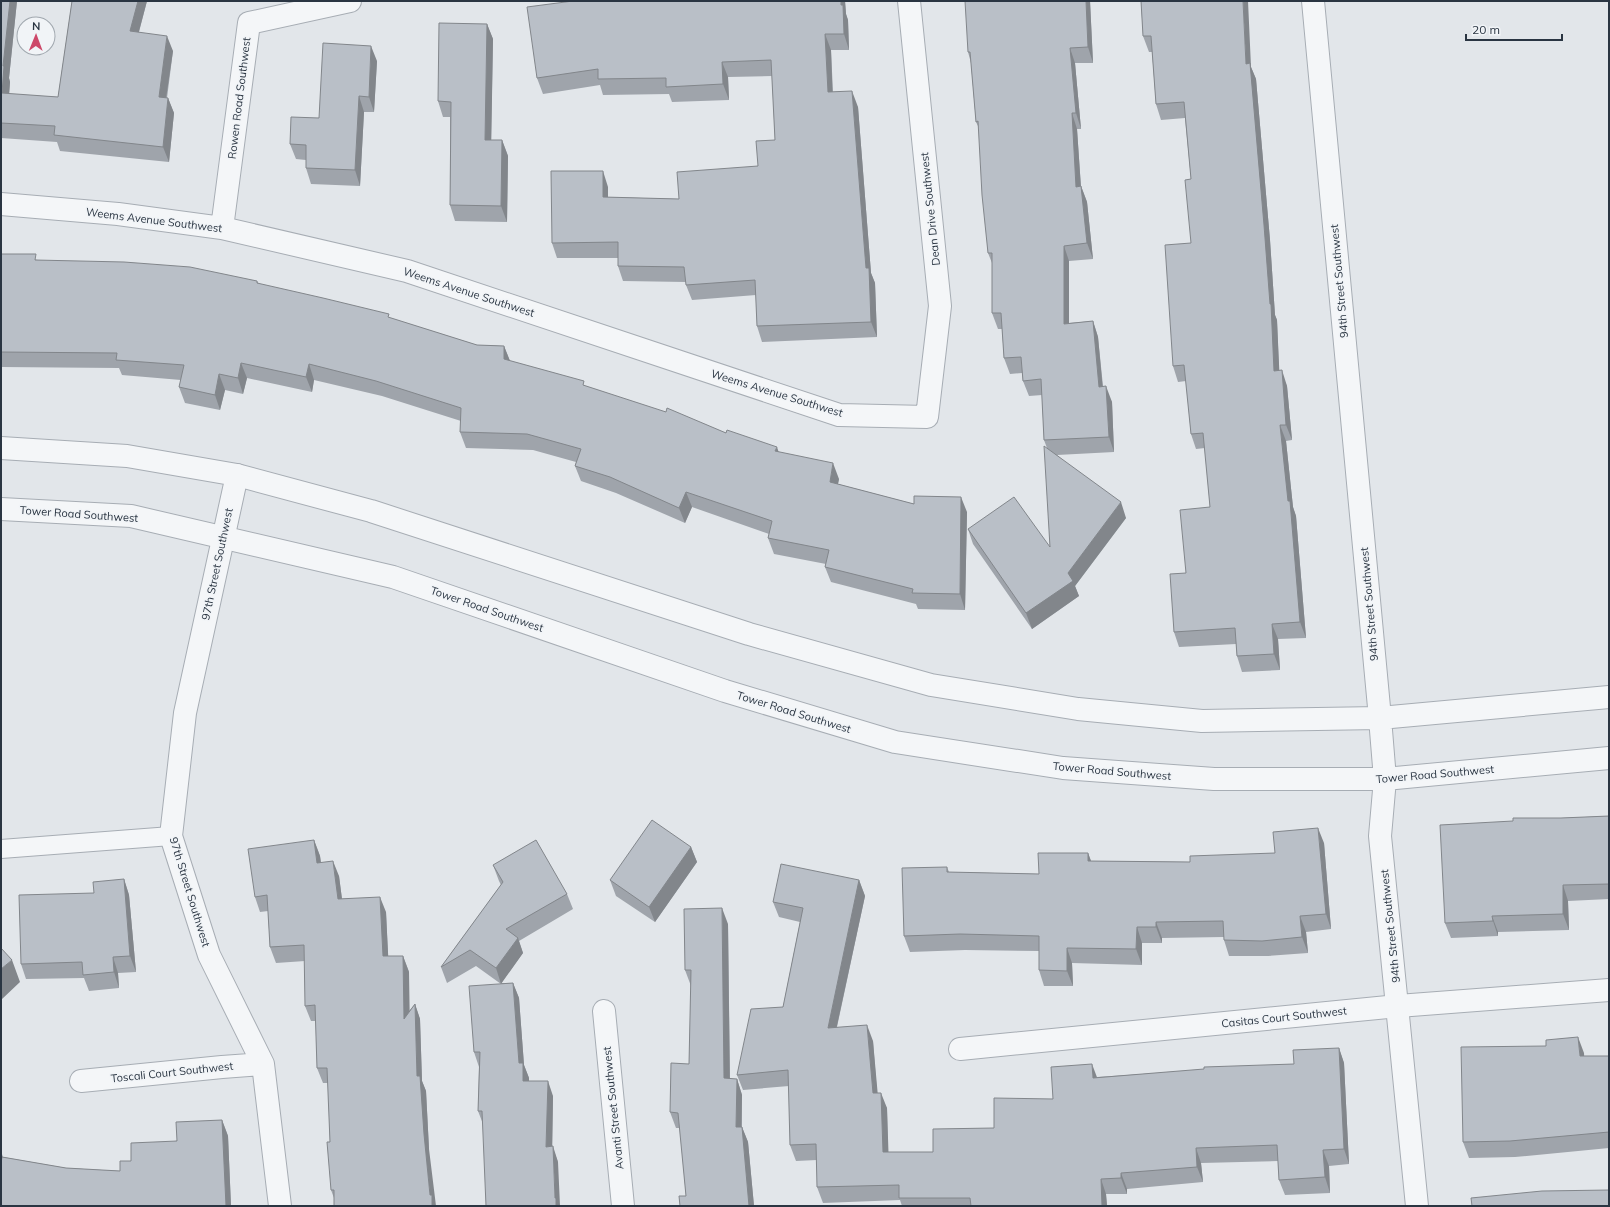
<svg xmlns="http://www.w3.org/2000/svg" width="1610" height="1207" font-family="Mulish,sans-serif">
<rect width="100%" height="100%" fill="#e2e6ea"/>
<g fill="none" stroke-linecap="round" stroke-linejoin="round">
<defs>
<path id="service" d="M 1,849 L 171,836"/>
<path id="minor" d="M 1313,1 L 1380,718
M 1,204 L 118,214 L 222,228 L 407,271 L 839,415 L 927,417 L 940,306 L 909,1
M 222,228 L 249,23 L 350,1
M 237,475 L 185,713 L 171,836 L 209,955 L 263,1064 L 280,1206
M 604,1011 L 623,1206
M 960,1049 L 1398,1006 L 1609,990
M 81,1081 L 222,1067 L 263,1064"/>
<path id="tertiary" d="M 1,448 L 127,456 L 237,475 L 371,511 L 749,634 L 931,685 L 1078,709 L 1202,721 L 1380,718 L 1609,697
M 1,509 L 131,516 L 393,577 L 725,691 L 895,742 L 1063,768 L 1214,779 L 1385,779 L 1609,758
M 1380,718 L 1385,779 L 1380,836 L 1417,1206"/>
</defs>
<use href="#service" stroke="#a7adb4" stroke-width="20"/>
<use href="#minor" stroke="#a7adb4" stroke-width="24"/>
<use href="#tertiary" stroke="#a7adb4" stroke-width="24"/>
<use href="#service" stroke="#f4f6f8" stroke-width="18"/>
<use href="#minor" stroke="#f4f6f8" stroke-width="22"/>
<use href="#tertiary" stroke="#f4f6f8" stroke-width="22"/>
</g>
<path fill="#9fa4ab" d="M 1,1 L 17,1 L 9,78 L 10,82 L 9,94 L 58,97 L 72,1 L 147,1 L 139,32 L 173,51 L 167,98 L 168,98 L 174,113 L 169,162 L 60,151 L 57,142 L 1,138 Z
M 573,1 L 845,1 L 846,14 L 848,20 L 849,50 L 831,50 L 833,92 L 858,107 L 871,273 L 875,283 L 877,337 L 762,342 L 757,326 L 756,295 L 692,300 L 686,285 L 686,282 L 623,281 L 618,266 L 618,258 L 557,258 L 552,243 L 608,187 L 608,197 L 679,199 L 758,166 L 775,140 L 772,76 L 728,77 L 729,100 L 672,102 L 669,94 L 603,95 L 600,85 L 543,94 L 537,78 Z
M 1090,1 L 1093,63 L 1075,63 L 1081,129 L 1077,129 L 1081,187 L 1081,186 L 1087,202 L 1093,259 L 1069,261 L 1069,323 L 1093,321 L 1098,337 L 1103,386 L 1112,402 L 1114,452 L 1057,455 L 1126,518 L 1075,586 L 1079,596 L 1032,629 L 973,544 L 968,529 L 1050,547 L 1047,448 L 1044,440 L 1042,395 L 1029,396 L 1023,381 L 1022,373 L 1010,374 L 1004,358 L 1002,329 L 998,329 L 992,313 L 992,263 L 988,253 L 979,128 L 976,122 L 971,63 L 968,52 Z
M 1141,1 L 1251,67 L 1256,79 L 1270,240 L 1275,315 L 1277,320 L 1279,370 L 1287,386 L 1292,440 L 1286,441 L 1293,507 L 1296,516 L 1306,638 L 1278,639 L 1280,670 L 1242,672 L 1237,656 L 1236,644 L 1179,647 L 1174,632 L 1186,573 L 1210,507 L 1205,448 L 1196,449 L 1191,434 L 1186,381 L 1178,382 L 1173,366 L 1191,243 L 1191,179 L 1185,118 L 1161,120 L 1156,104 L 1152,52 L 1149,52 L 1143,36 Z
M 487,24 L 493,39 L 491,140 L 502,140 L 508,156 L 507,222 L 455,221 L 450,205 L 450,117 L 443,117 L 438,101 Z
M 377,61 L 374,112 L 364,112 L 360,186 L 311,184 L 306,168 L 306,160 L 296,159 L 290,144 L 319,118 Z
M 1,254 L 38,260 L 257,281 L 259,284 L 390,318 L 477,345 L 504,346 L 510,361 L 726,433 L 779,452 L 839,479 L 838,484 L 914,504 L 967,512 L 965,610 L 918,609 L 916,604 L 831,582 L 825,567 L 826,564 L 774,554 L 768,538 L 769,534 L 692,507 L 685,523 L 616,493 L 581,481 L 575,466 L 576,462 L 533,450 L 466,448 L 460,432 L 461,421 L 382,396 L 314,380 L 312,392 L 247,378 L 243,394 L 225,390 L 220,410 L 185,403 L 179,387 L 181,380 L 122,375 L 119,368 L 1,367 Z
M 1609,816 L 1609,899 L 1568,901 L 1569,930 L 1498,932 L 1498,936 L 1451,938 L 1445,923 L 1513,821 L 1561,818 Z
M 314,840 L 320,856 L 321,863 L 339,876 L 342,899 L 386,912 L 388,956 L 403,956 L 409,972 L 409,1011 L 415,1004 L 420,1019 L 422,1081 L 426,1091 L 429,1149 L 334,1198 L 331,1190 L 330,1142 L 328,1083 L 323,1083 L 317,1068 L 316,1021 L 311,1021 L 305,1006 L 305,961 L 276,963 L 270,947 L 268,911 L 260,912 L 255,897 Z
M 1324,843 L 1331,929 L 1306,932 L 1308,953 L 1268,956 L 1229,956 L 1224,940 L 1224,937 L 1162,938 L 1162,943 L 1142,943 L 1142,965 L 1072,963 L 1073,986 L 1044,986 L 1039,970 L 1039,951 L 965,950 L 910,952 L 904,936 L 947,867 L 949,872 L 1039,874 L 1088,853 L 1091,861 L 1190,862 L 1275,853 Z
M 691,847 L 697,862 L 655,922 L 616,896 L 610,880 Z
M 493,865 L 567,894 L 573,909 L 519,941 L 523,953 L 501,983 L 513,983 L 519,998 L 524,1065 L 529,1078 L 529,1081 L 553,1096 L 552,1146 L 558,1162 L 483,1124 L 478,1111 L 479,1067 L 474,1052 L 501,984 L 476,966 L 447,983 L 441,967 L 501,885 L 499,881 Z
M 124,879 L 129,895 L 136,972 L 118,973 L 119,988 L 89,991 L 84,978 L 26,979 L 21,964 Z
M 859,880 L 865,896 L 837,1027 L 873,1041 L 877,1093 L 887,1108 L 888,1152 L 933,1152 L 994,1128 L 1097,1077 L 1294,1064 L 1339,1048 L 1344,1063 L 1349,1164 L 1329,1166 L 1330,1193 L 1285,1195 L 1279,1180 L 1278,1161 L 1201,1163 L 1203,1182 L 1127,1189 L 1127,1194 L 1106,1194 L 1107,1206 L 902,1206 L 900,1200 L 823,1203 L 817,1187 L 817,1160 L 796,1161 L 790,1145 L 789,1086 L 743,1090 L 737,1075 L 783,1007 L 800,922 L 779,917 L 773,902 Z
M 728,924 L 730,1079 L 737,1079 L 742,1095 L 742,1127 L 748,1142 L 754,1206 L 680,1206 L 686,1196 L 680,1128 L 676,1128 L 670,1112 L 689,1064 L 691,986 L 685,970 Z
M 1584,1053 L 1584,1056 L 1609,1056 L 1609,1148 L 1515,1157 L 1469,1158 L 1463,1142 Z
M 222,1120 L 228,1136 L 231,1206 L 1,1206 L 1,1151 L 3,1157 L 66,1168 L 120,1171 L 131,1161 Z"/>
<path fill="#82868b" d="M 10,1 L 17,1 L 9,78 L 10,82 L 8,109 L 2,93 L 3,66 Z
M 138,1 L 147,1 L 135,46 L 130,31 Z
M 841,1 L 845,1 L 846,14 L 848,20 L 849,50 L 844,34 Z
M 1086,1 L 1090,1 L 1093,63 L 1088,47 Z
M 1243,1 L 1248,1 L 1251,67 L 1256,79 L 1270,240 L 1275,315 L 1277,320 L 1280,386 L 1274,371 L 1270,304 L 1246,64 Z
M 487,24 L 493,39 L 491,155 L 485,140 Z
M 825,34 L 831,50 L 833,108 L 828,92 Z
M 167,36 L 173,51 L 164,112 L 159,97 Z
M 371,46 L 377,61 L 374,112 L 369,97 Z
M 1070,48 L 1075,63 L 1081,129 L 1076,113 Z
M 722,62 L 728,77 L 729,100 L 723,84 Z
M 852,91 L 858,107 L 871,273 L 875,283 L 877,337 L 871,322 L 866,268 Z
M 359,96 L 364,112 L 360,186 L 355,170 Z
M 168,98 L 174,113 L 169,162 L 163,147 Z
M 1072,113 L 1077,129 L 1082,203 L 1076,187 Z
M 502,140 L 508,156 L 507,222 L 501,206 Z
M 603,171 L 608,187 L 608,213 L 603,197 Z
M 1081,186 L 1087,202 L 1093,259 L 1087,243 Z
M 1064,246 L 1069,261 L 1069,339 L 1064,324 Z
M 1093,321 L 1098,337 L 1104,402 L 1099,387 Z
M 504,346 L 510,361 L 504,359 Z
M 241,363 L 247,378 L 243,394 L 238,378 Z
M 309,364 L 314,380 L 312,392 L 306,377 Z
M 1282,370 L 1287,386 L 1292,440 L 1286,425 Z
M 219,374 L 225,390 L 220,410 L 215,395 Z
M 1106,386 L 1112,402 L 1114,452 L 1109,437 Z
M 1280,425 L 1286,441 L 1293,507 L 1296,516 L 1306,638 L 1300,622 Z
M 777,447 L 782,462 L 775,451 Z
M 833,463 L 839,479 L 835,497 L 830,482 Z
M 686,492 L 692,507 L 685,523 L 679,508 Z
M 961,497 L 967,512 L 965,610 L 960,594 Z
M 1121,502 L 1126,518 L 1075,586 L 1079,596 L 1032,629 L 1026,613 L 1068,573 Z
M 1272,624 L 1278,639 L 1280,670 L 1274,654 Z
M 1318,828 L 1324,843 L 1331,929 L 1326,914 Z
M 314,840 L 320,856 L 323,879 L 317,863 Z
M 691,847 L 697,862 L 655,922 L 649,907 Z
M 1088,853 L 1094,869 L 1088,861 Z
M 333,861 L 339,876 L 344,915 L 338,899 Z
M 124,879 L 129,895 L 136,972 L 130,956 Z
M 859,880 L 865,896 L 833,1044 L 828,1028 Z
M 1563,885 L 1568,901 L 1569,930 L 1563,914 Z
M 380,897 L 386,912 L 389,972 L 383,956 Z
M 722,908 L 728,924 L 730,1094 L 724,1078 Z
M 1300,916 L 1306,932 L 1308,953 L 1302,937 Z
M 1492,916 L 1498,932 L 1498,936 L 1493,921 Z
M 1156,922 L 1162,938 L 1162,943 L 1156,927 Z
M 1137,927 L 1142,943 L 1142,965 L 1136,949 Z
M 518,938 L 523,953 L 501,984 L 496,968 Z
M 1067,948 L 1072,963 L 1073,986 L 1067,971 Z
M 403,956 L 409,972 L 410,1034 L 404,1019 Z
M 113,957 L 118,973 L 119,988 L 114,972 Z
M 12,960 L 20,982 L 1,1000 L 1,969 Z
M 513,983 L 519,998 L 524,1065 L 529,1078 L 529,1096 L 523,1081 L 519,1063 Z
M 415,1004 L 420,1019 L 422,1081 L 426,1091 L 429,1149 L 436,1206 L 432,1206 L 430,1195 L 417,1076 Z
M 867,1025 L 873,1041 L 879,1108 L 873,1093 Z
M 1578,1037 L 1584,1053 L 1585,1071 L 1580,1056 Z
M 1339,1048 L 1344,1063 L 1349,1164 L 1344,1149 Z
M 1092,1064 L 1098,1080 L 1093,1078 Z
M 737,1079 L 742,1095 L 741,1143 L 736,1127 Z
M 548,1081 L 553,1096 L 552,1162 L 546,1147 Z
M 881,1093 L 887,1108 L 889,1168 L 883,1152 Z
M 222,1120 L 228,1136 L 231,1206 L 226,1206 Z
M 742,1127 L 748,1142 L 754,1206 L 749,1206 Z
M 553,1146 L 558,1162 L 560,1206 L 556,1206 L 555,1198 Z
M 1196,1148 L 1201,1163 L 1203,1182 L 1197,1167 Z
M 1323,1150 L 1329,1166 L 1330,1193 L 1325,1177 Z
M 1121,1173 L 1127,1189 L 1127,1194 L 1121,1178 Z
M 1101,1179 L 1106,1194 L 1107,1206 L 1102,1206 Z"/>
<path fill="#b9bfc7" stroke="#82868b" d="M 1,1 L 10,1 L 3,66 L 4,66 L 2,93 L 58,97 L 72,1 L 138,1 L 130,31 L 167,36 L 159,97 L 168,98 L 163,147 L 54,135 L 55,126 L 1,123 Z
M 573,1 L 841,1 L 841,5 L 843,5 L 844,34 L 825,34 L 828,92 L 852,91 L 866,268 L 869,268 L 871,322 L 757,326 L 755,280 L 686,285 L 684,267 L 618,266 L 618,242 L 552,243 L 551,171 L 603,171 L 603,197 L 679,199 L 677,172 L 758,166 L 756,141 L 775,140 L 771,60 L 722,62 L 723,84 L 666,87 L 666,78 L 598,79 L 598,69 L 537,78 L 527,7 Z
M 965,1 L 1086,1 L 1088,47 L 1070,48 L 1076,113 L 1072,113 L 1076,187 L 1081,186 L 1087,243 L 1064,246 L 1064,324 L 1093,321 L 1099,387 L 1106,386 L 1109,437 L 1044,440 L 1041,379 L 1023,381 L 1021,357 L 1004,358 L 1001,313 L 992,313 L 992,253 L 988,253 L 982,195 L 978,121 L 976,122 L 970,52 L 968,52 Z
M 1141,1 L 1243,1 L 1246,64 L 1250,63 L 1264,225 L 1270,304 L 1271,304 L 1274,371 L 1282,370 L 1286,425 L 1280,425 L 1288,501 L 1290,501 L 1300,622 L 1272,624 L 1274,654 L 1237,656 L 1235,628 L 1174,632 L 1170,574 L 1186,573 L 1180,510 L 1210,507 L 1203,433 L 1191,434 L 1184,365 L 1173,366 L 1165,245 L 1191,243 L 1185,180 L 1191,179 L 1184,102 L 1156,104 L 1151,36 L 1143,36 Z
M 439,23 L 487,24 L 485,140 L 502,140 L 501,206 L 450,205 L 451,102 L 438,101 Z
M 323,43 L 371,46 L 369,97 L 359,96 L 355,170 L 306,168 L 306,145 L 290,144 L 291,117 L 319,118 Z
M 1,254 L 36,254 L 35,260 L 124,262 L 190,267 L 257,281 L 257,283 L 323,298 L 389,314 L 388,317 L 477,345 L 504,346 L 504,359 L 584,381 L 583,385 L 666,412 L 667,408 L 726,433 L 727,430 L 777,447 L 775,451 L 833,463 L 830,482 L 914,504 L 914,496 L 961,497 L 960,594 L 912,593 L 913,589 L 825,567 L 829,550 L 768,538 L 772,521 L 686,492 L 679,508 L 610,477 L 575,466 L 581,449 L 527,434 L 460,432 L 461,408 L 376,381 L 309,364 L 306,377 L 241,363 L 238,378 L 219,374 L 215,395 L 179,387 L 184,365 L 116,360 L 117,353 L 1,352 Z
M 1044,446 L 1121,502 L 1068,573 L 1073,581 L 1026,613 L 968,529 L 1014,497 L 1050,547 Z
M 1609,816 L 1609,884 L 1563,885 L 1563,914 L 1492,916 L 1493,921 L 1445,923 L 1440,825 L 1513,821 L 1513,818 L 1561,818 Z
M 652,820 L 691,847 L 649,907 L 610,880 Z
M 1318,828 L 1326,914 L 1300,916 L 1302,937 L 1262,941 L 1224,940 L 1223,921 L 1156,922 L 1156,927 L 1137,927 L 1136,949 L 1067,948 L 1067,971 L 1039,970 L 1039,936 L 960,934 L 904,936 L 902,868 L 947,867 L 947,872 L 1039,874 L 1038,853 L 1088,853 L 1088,861 L 1190,862 L 1190,856 L 1275,853 L 1273,832 Z
M 314,840 L 317,863 L 333,861 L 338,899 L 380,897 L 383,956 L 403,956 L 404,1019 L 415,1004 L 417,1076 L 420,1076 L 424,1134 L 430,1195 L 432,1195 L 432,1206 L 334,1206 L 334,1190 L 331,1190 L 327,1142 L 330,1142 L 327,1068 L 317,1068 L 315,1005 L 305,1006 L 304,945 L 270,947 L 267,895 L 255,897 L 248,849 Z
M 536,840 L 567,894 L 506,929 L 518,938 L 496,968 L 470,950 L 441,967 L 503,882 L 493,865 Z
M 781,864 L 859,880 L 828,1028 L 867,1025 L 873,1093 L 881,1093 L 883,1152 L 933,1152 L 933,1129 L 994,1128 L 994,1098 L 1053,1099 L 1051,1067 L 1092,1064 L 1093,1078 L 1204,1069 L 1204,1067 L 1294,1064 L 1293,1050 L 1339,1048 L 1344,1149 L 1323,1150 L 1325,1177 L 1279,1180 L 1277,1145 L 1196,1148 L 1197,1167 L 1121,1173 L 1121,1178 L 1101,1179 L 1102,1206 L 971,1206 L 970,1198 L 899,1198 L 899,1185 L 817,1187 L 816,1144 L 790,1145 L 788,1070 L 737,1075 L 751,1009 L 783,1007 L 803,908 L 773,902 Z
M 124,879 L 130,956 L 113,957 L 114,972 L 83,975 L 82,962 L 21,964 L 19,895 L 94,893 L 93,882 Z
M 722,908 L 724,1078 L 737,1079 L 736,1127 L 742,1127 L 749,1206 L 680,1206 L 679,1196 L 686,1196 L 678,1113 L 670,1112 L 671,1063 L 689,1064 L 691,970 L 685,970 L 684,909 Z
M 1,948 L 12,960 L 1,969 Z
M 513,983 L 519,1063 L 523,1063 L 523,1081 L 548,1081 L 546,1147 L 553,1146 L 555,1198 L 556,1198 L 556,1206 L 486,1206 L 482,1111 L 478,1111 L 480,1052 L 474,1052 L 469,986 Z
M 1578,1037 L 1580,1056 L 1609,1056 L 1609,1132 L 1510,1141 L 1463,1142 L 1461,1047 L 1546,1046 L 1546,1040 Z
M 222,1120 L 226,1206 L 1,1206 L 1,1163 L 2,1157 L 66,1168 L 120,1171 L 120,1161 L 131,1161 L 131,1143 L 177,1141 L 176,1122 Z
M 1609,1190 L 1609,1206 L 1472,1206 L 1471,1198 L 1542,1191 Z"/>
<g text-anchor="middle" dominant-baseline="central" stroke-width="3" stroke-linejoin="round" paint-order="stroke">
<g font-size="11" fill="#2a3542" stroke="#f1f4f7">
<text transform="translate(239 98) rotate(-83)">Rowen Road Southwest</text>
<text transform="translate(930 209) rotate(-96)">Dean Drive Southwest</text>
<text transform="translate(154 220) rotate(7)">Weems Avenue Southwest</text>
<text transform="translate(1339 281) rotate(-95)">94th Street Southwest</text>
<text transform="translate(469 292) rotate(18)">Weems Avenue Southwest</text>
<text transform="translate(777 393) rotate(17)">Weems Avenue Southwest</text>
<text transform="translate(79 514) rotate(4)">Tower Road Southwest</text>
<text transform="translate(217 564) rotate(-78)">97th Street Southwest</text>
<text transform="translate(1369 604) rotate(-95)">94th Street Southwest</text>
<text transform="translate(487 609) rotate(19)">Tower Road Southwest</text>
<text transform="translate(794 712) rotate(17)">Tower Road Southwest</text>
<text transform="translate(1112 771) rotate(5)">Tower Road Southwest</text>
<text transform="translate(1435 774) rotate(-5)">Tower Road Southwest</text>
<text transform="translate(190 892) rotate(73)">97th Street Southwest</text>
<text transform="translate(1390 926) rotate(-96)">94th Street Southwest</text>
<text transform="translate(1284 1017) rotate(-6)">Casitas Court Southwest</text>
<text transform="translate(172 1072) rotate(-6)">Toscali Court Southwest</text>
<text transform="translate(613 1108) rotate(-96)">Avanti Street Southwest</text>
</g>
</g>
<rect width="1610" height="1207" fill="none" stroke="#2a3542" stroke-width="4"/>
<g transform="translate(36 36) rotate(1)"><circle r="19" fill="#f1f4f7" stroke="#a1a8af"/>
<path d="M0-3L7 15L0 10L-7 15Z" fill="#cd4869"/>
<text y="-6" font-size="11" font-weight="bold" text-anchor="middle" fill="#2a3542">N</text>
</g>
<path d="M1466 34v6h96v-6" fill="none" stroke="#2a3542" stroke-width="2"/>
<text x="1472" y="34" font-size="12" fill="#2a3542" stroke="#f1f4f7" stroke-width="3" paint-order="stroke">20 m</text>
</svg>
